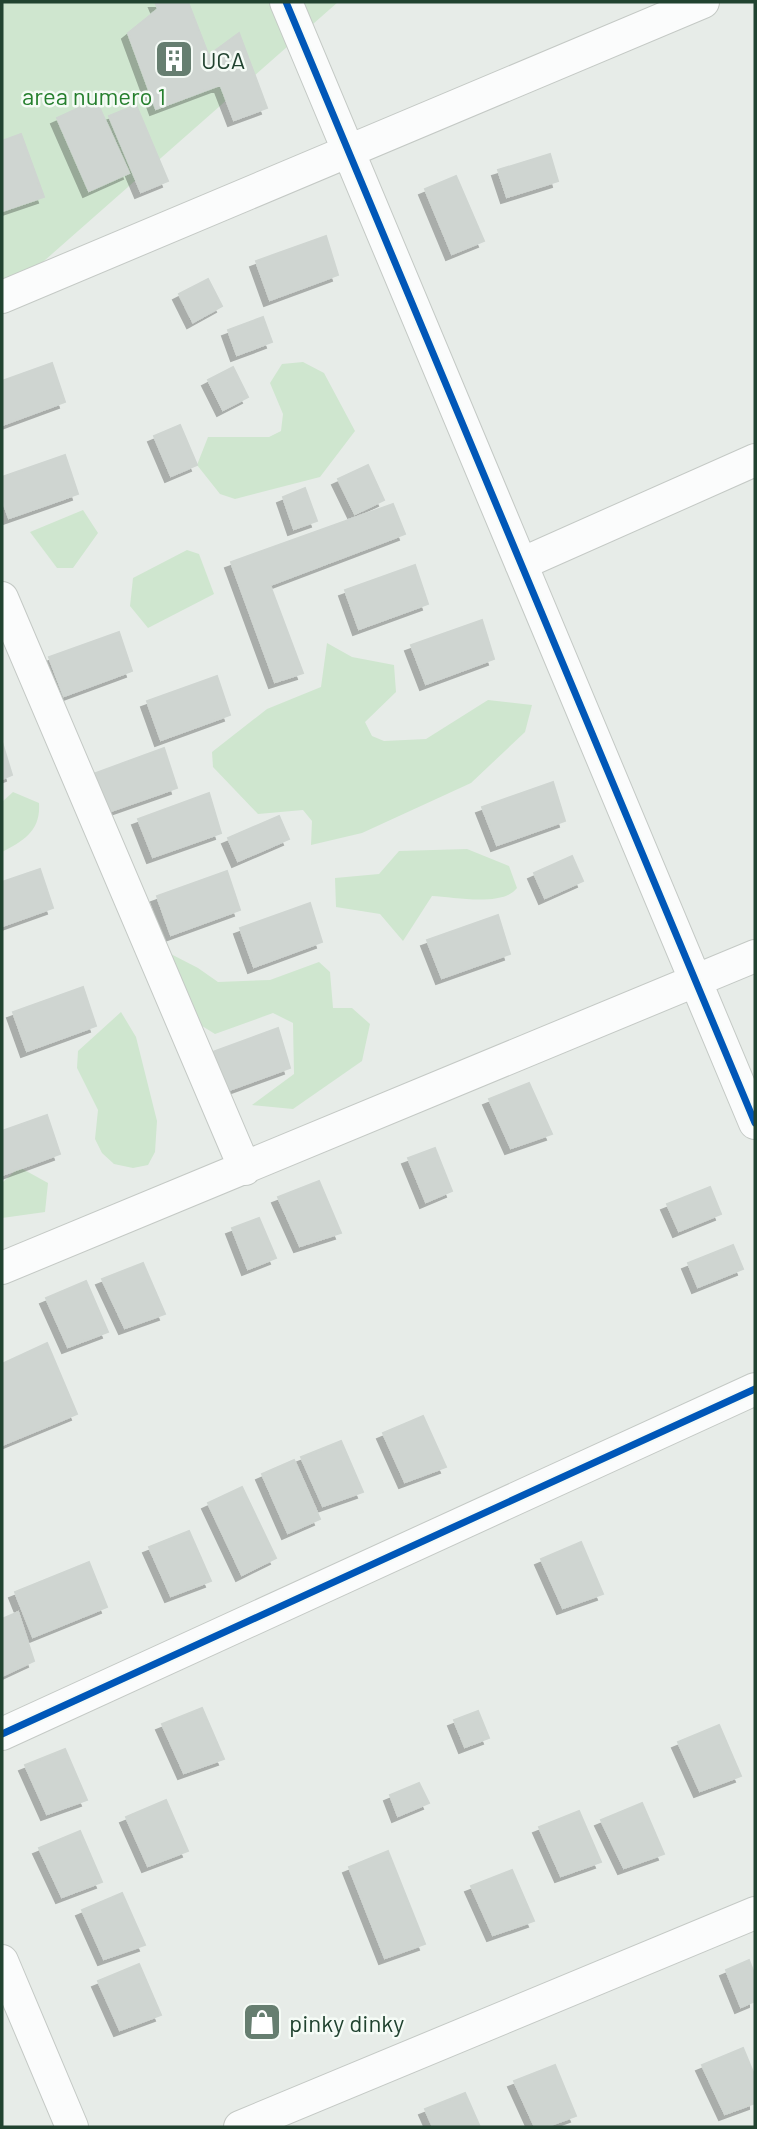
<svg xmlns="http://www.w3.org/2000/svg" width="757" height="2129" font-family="Barlow,sans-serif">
<defs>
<filter id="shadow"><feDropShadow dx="-6" dy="6" stdDeviation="0" flood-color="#0004"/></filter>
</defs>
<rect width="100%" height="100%" fill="#e7ece8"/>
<path fill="#cfe6cf" d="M 2,2 L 338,2 L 2,298 Z
M 303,362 L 324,373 L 355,431 L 320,477 L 235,499 L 220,494 L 197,465 L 208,437 L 269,437 L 281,431 L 283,414 L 270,383 L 282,364 Z
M 83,510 L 98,533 L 73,568 L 57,568 L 30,532 Z
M 187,550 L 199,554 L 214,594 L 148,628 L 130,606 L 133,578 Z
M 327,643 L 352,657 L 394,665 L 396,692 L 365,722 L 372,736 L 384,741 L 426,739 L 488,700 L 532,705 L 525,732 L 471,783 L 362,833 L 311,845 L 312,821 L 303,810 L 258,814 L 213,767 L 212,752 L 267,709 L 321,687 Z
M 13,792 L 39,803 C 41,830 24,841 2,852 L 2,802 Z
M 467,849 L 509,866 L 517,888 C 503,907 454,897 432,896 L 403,941 L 380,914 L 336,907 L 335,878 L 379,874 L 399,851 Z
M 165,951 L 198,968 L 218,982 L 270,980 L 319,962 L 330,972 L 333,1008 L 352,1008 L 370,1024 L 362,1061 L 293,1109 L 252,1105 L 294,1074 L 293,1023 L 273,1013 L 215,1034 L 178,1011 Z
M 121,1012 L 136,1037 L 157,1121 L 155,1152 L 148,1165 L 133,1168 L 114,1164 L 102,1153 L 95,1139 L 98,1110 L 77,1068 L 78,1051 Z
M 19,1167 L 48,1183 L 45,1212 L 2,1218 L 2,1183 Z"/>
<path fill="#cfd5d1" stroke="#cfd5d1" stroke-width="2" filter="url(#shadow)" d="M 155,2 L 188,2 L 220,85 L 156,109 L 128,33 L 158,9 Z
M 239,33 L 267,108 L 234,120 L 209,55 Z
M 96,100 L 129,173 L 89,191 L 57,118 Z
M 136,105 L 168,181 L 141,192 L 109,116 Z
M 21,134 L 44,197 L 2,211 L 2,141 Z
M 550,154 L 558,181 L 507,197 L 498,170 Z
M 456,176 L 484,241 L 452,254 L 425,189 Z
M 326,236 L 338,275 L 270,300 L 256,261 Z
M 208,279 L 222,306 L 193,322 L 179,294 Z
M 263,317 L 272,342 L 237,355 L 228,330 Z
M 52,363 L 65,402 L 2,425 L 2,381 Z
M 233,367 L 248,397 L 223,410 L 208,380 Z
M 180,425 L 197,465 L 171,476 L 154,436 Z
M 65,455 L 78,494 L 9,518 L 2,499 L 2,477 Z
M 368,465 L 384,500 L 355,514 L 338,479 Z
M 305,488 L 317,521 L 294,529 L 283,497 Z
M 393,504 L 405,534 L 270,585 L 303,673 L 275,682 L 231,562 Z
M 415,565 L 428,604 L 359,629 L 345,590 Z
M 482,620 L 494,659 L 426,684 L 411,645 Z
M 119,632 L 132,671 L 64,696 L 49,657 Z
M 217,676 L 230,715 L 161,740 L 147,701 Z
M 2,742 L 12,775 L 2,779 Z
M 164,748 L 177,788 L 108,812 L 93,774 Z
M 553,782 L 565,821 L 497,845 L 482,807 Z
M 209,793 L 221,833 L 153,857 L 138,819 Z
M 279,816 L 289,839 L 238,861 L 228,838 Z
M 572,856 L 583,881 L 545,898 L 534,873 Z
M 40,869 L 53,908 L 2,926 L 2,882 Z
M 227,871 L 240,910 L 171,935 L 157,896 Z
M 310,903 L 322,942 L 254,967 L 240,928 Z
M 498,915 L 510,954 L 442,978 L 427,940 Z
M 83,987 L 96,1026 L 27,1051 L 13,1012 Z
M 278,1028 L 290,1068 L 221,1093 L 207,1054 Z
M 529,1083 L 552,1134 L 511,1148 L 489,1099 Z
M 47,1115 L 60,1154 L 2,1175 L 2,1131 Z
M 435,1148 L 452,1191 L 426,1202 L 408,1158 Z
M 319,1181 L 341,1233 L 300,1246 L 278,1197 Z
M 710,1187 L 721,1214 L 679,1231 L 667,1204 Z
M 259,1218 L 276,1258 L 248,1269 L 232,1228 Z
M 733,1245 L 743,1269 L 698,1287 L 688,1263 Z
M 143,1263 L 165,1314 L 125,1328 L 102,1279 Z
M 86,1281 L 108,1332 L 68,1347 L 46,1298 Z
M 47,1343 L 77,1414 L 2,1445 L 2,1364 Z
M 423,1416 L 446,1467 L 405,1482 L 383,1433 Z
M 341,1441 L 363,1492 L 323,1506 L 301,1457 Z
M 294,1460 L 320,1519 L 288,1533 L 262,1474 Z
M 242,1487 L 276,1558 L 242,1575 L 208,1503 Z
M 189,1531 L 211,1581 L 171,1596 L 149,1547 Z
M 581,1542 L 603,1594 L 563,1608 L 541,1559 Z
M 89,1562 L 107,1607 L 33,1637 L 15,1592 Z
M 18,1612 L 34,1661 L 2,1676 L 2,1619 Z
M 202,1708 L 224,1759 L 184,1773 L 162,1724 Z
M 478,1711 L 489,1738 L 465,1747 L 454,1720 Z
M 719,1725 L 741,1776 L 700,1791 L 678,1742 Z
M 65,1749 L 87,1800 L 47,1814 L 25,1765 Z
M 419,1783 L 429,1803 L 398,1816 L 390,1795 Z
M 166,1800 L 188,1851 L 148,1866 L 126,1817 Z
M 642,1803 L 664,1854 L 624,1868 L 601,1820 Z
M 579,1811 L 601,1862 L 561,1876 L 539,1827 Z
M 80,1831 L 102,1882 L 62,1897 L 39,1848 Z
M 388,1851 L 425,1944 L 385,1958 L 349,1867 Z
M 512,1870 L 534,1921 L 493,1935 L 471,1886 Z
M 122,1893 L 145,1945 L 104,1959 L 82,1910 Z
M 749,1960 L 755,1976 L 755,2001 L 741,2007 L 726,1970 Z
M 139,1964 L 161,2015 L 120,2030 L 98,1981 Z
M 743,2048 L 755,2077 L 755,2103 L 725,2114 L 702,2065 Z
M 555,2065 L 576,2116 L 545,2127 L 535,2127 L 514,2081 Z
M 465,2093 L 480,2127 L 433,2127 L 425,2109 Z"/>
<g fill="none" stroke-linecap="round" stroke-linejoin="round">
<defs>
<path id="minor" d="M 286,2 L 755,1123
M 2,297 L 703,2
M 521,564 L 755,460
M 2,598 L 245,1169
M 2,1268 L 755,956
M 2,1734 L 755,1389
M 2,1961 L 72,2127
M 240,2127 L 755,1913"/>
</defs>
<use href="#minor" stroke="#c4c9c5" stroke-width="34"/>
<use href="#minor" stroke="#fbfcfc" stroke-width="32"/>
<defs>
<path id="cycleway" d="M 286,2 L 755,1123
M 2,1734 L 755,1389"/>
</defs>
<use href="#cycleway" stroke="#f5fbf6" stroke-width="11"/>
<use href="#cycleway" stroke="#0057b8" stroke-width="7"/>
</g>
<defs>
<symbol id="building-square" viewBox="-11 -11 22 22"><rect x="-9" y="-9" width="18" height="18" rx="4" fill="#667e70" stroke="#f5fbf6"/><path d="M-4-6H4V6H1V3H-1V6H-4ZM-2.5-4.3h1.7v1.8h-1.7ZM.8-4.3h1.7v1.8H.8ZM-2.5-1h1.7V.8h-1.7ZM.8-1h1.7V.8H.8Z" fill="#fff"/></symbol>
<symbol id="shop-square" viewBox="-11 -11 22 22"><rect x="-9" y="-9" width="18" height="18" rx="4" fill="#667e70" stroke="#f5fbf6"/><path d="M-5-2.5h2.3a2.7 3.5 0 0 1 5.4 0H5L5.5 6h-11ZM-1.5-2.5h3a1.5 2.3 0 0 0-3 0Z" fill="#fff"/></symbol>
</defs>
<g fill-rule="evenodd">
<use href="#building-square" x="152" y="37" width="44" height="44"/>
<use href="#shop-square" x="240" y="2000" width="44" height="44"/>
</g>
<g text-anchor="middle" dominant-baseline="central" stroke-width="5" stroke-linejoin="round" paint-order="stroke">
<g font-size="24" fill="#214330" stroke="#f5fbf6" text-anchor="start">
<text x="201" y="59">UCA</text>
<text x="289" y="2022">pinky dinky</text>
</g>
<g font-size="24" fill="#257f2d" stroke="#f5fbf6">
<text x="94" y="95">area numero 1</text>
</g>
</g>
<rect width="757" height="2129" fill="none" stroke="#214330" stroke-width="7"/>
</svg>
